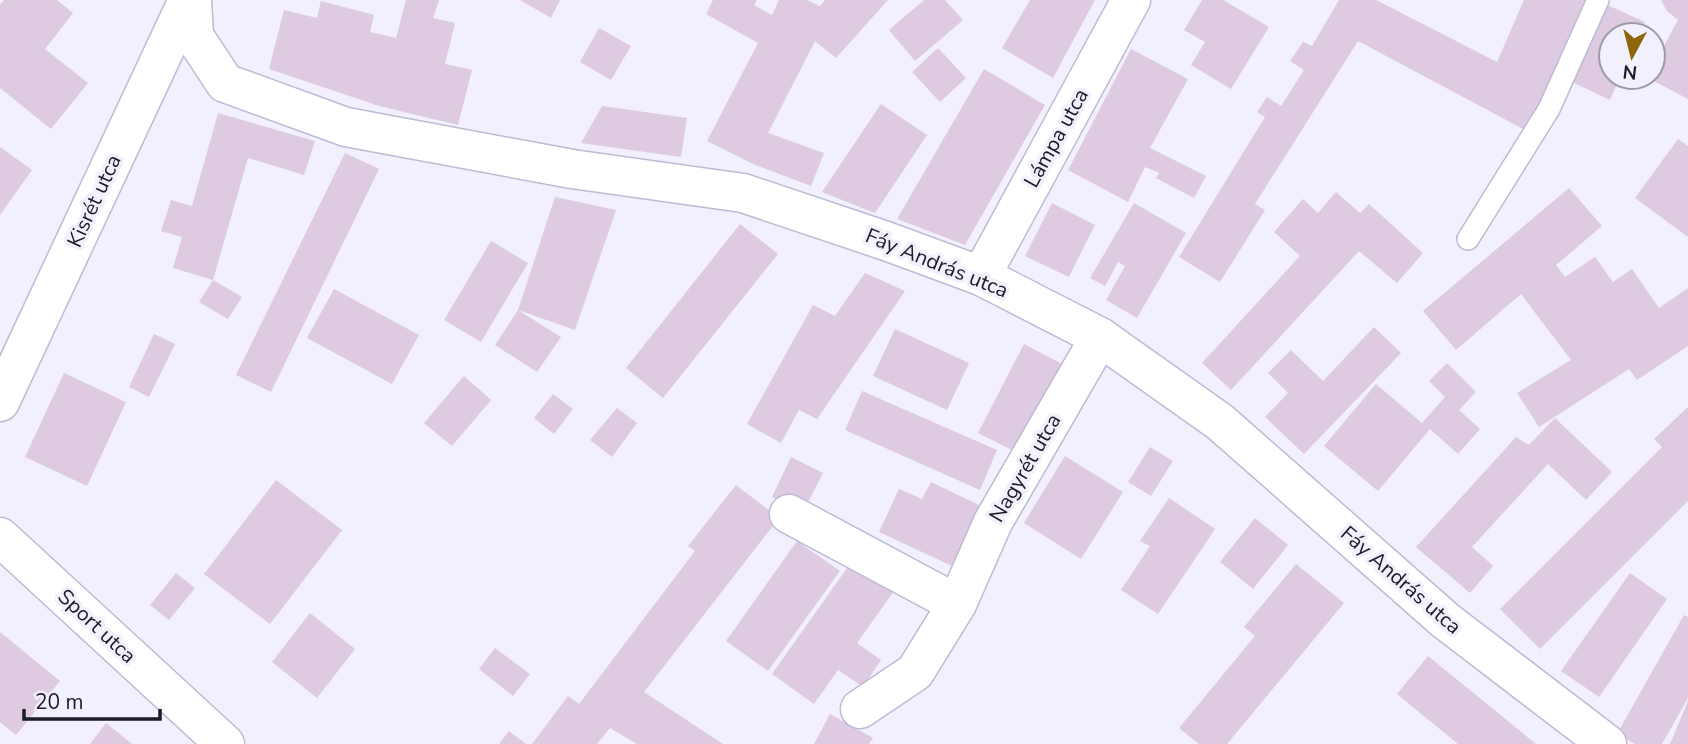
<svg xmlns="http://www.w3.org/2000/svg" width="1688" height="744" font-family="'Nunito Sans',sans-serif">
<rect width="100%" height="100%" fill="#f1f0fc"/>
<path fill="#decae1" d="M 4,0 L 57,0 L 73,13 L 45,49 L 88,83 L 51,129 L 0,88 L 0,5 Z
M 406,0 L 439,0 L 433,18 L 455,23 L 445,64 L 472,70 L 458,125 L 379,106 L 269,69 L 284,10 L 317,18 L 321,1 L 374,15 L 370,32 L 396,38 Z
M 520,0 L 560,0 L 551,18 Z
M 713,0 L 757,0 L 754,5 L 772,15 L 779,0 L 807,0 L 820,6 L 825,0 L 888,0 L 836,58 L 815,41 L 768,133 L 824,153 L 811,186 L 753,164 L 707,141 L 758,43 L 706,14 Z
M 924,0 L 945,0 L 963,20 L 915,61 L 889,30 Z
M 1030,0 L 1095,0 L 1053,78 L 1002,48 Z
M 1202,0 L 1223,0 L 1269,27 L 1231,89 L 1191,65 L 1205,42 L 1184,30 Z
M 1339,0 L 1376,0 L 1497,62 L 1524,0 L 1585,0 L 1527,131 L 1358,41 L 1255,204 L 1265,210 L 1220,282 L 1179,257 L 1265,117 L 1257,112 L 1267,97 L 1281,106 L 1304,70 L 1290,61 L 1303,42 L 1312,46 Z
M 1661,0 L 1688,0 L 1688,99 L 1646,77 L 1653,77 L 1653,66 L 1678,20 L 1667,11 Z
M 1605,4 L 1645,22 L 1640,35 L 1611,35 L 1611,77 L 1620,77 L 1610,100 L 1570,81 Z
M 599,28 L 631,46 L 611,80 L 580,62 Z
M 938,48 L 966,78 L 940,102 L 912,72 Z
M 1131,49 L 1188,79 L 1150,148 L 1206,176 L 1194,198 L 1156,178 L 1159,173 L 1145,167 L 1128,202 L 1068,170 Z
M 984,69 L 1045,105 L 965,245 L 897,219 Z
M 881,104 L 927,135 L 875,213 L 822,192 Z
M 602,106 L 687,118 L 681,157 L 581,143 Z
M 218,113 L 315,141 L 304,175 L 248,158 L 213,280 L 173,268 L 182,237 L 161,231 L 171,200 L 192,206 Z
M 1678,139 L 1688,146 L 1688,237 L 1635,198 Z
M 0,147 L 32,170 L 0,215 Z
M 345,153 L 379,169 L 271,392 L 236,375 Z
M 1569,188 L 1602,226 L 1556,265 L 1565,277 L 1595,257 L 1613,282 L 1632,269 L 1659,308 L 1688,288 L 1688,346 L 1637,380 L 1629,369 L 1539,427 L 1517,393 L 1571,360 L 1521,294 L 1456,350 L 1423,311 Z
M 1336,192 L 1360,213 L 1369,204 L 1423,253 L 1397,283 L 1359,251 L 1231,390 L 1202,363 L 1300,256 L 1274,232 L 1303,199 L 1318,213 Z
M 555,197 L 616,210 L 575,330 L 518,310 Z
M 1052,203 L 1095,225 L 1069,277 L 1025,256 Z
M 1134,203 L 1186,233 L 1137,318 L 1106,300 L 1125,266 L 1118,262 L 1105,286 L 1090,278 Z
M 740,224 L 778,254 L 663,398 L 626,368 Z
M 491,241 L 528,263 L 481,342 L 444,320 Z
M 865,273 L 905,291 L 817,419 L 799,410 L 781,443 L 747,424 L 813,305 L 835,316 Z
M 213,280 L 242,297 L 228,319 L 199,302 Z
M 334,289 L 419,335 L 392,384 L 307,338 Z
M 518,310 L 561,337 L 537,372 L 495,345 Z
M 1374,327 L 1401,353 L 1304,454 L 1265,417 L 1288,393 L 1268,373 L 1291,350 L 1323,381 Z
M 895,329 L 969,363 L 947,410 L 873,376 Z
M 154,334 L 175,344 L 149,397 L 129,387 Z
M 1024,344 L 1062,364 L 1016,452 L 978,433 Z
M 1447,363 L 1476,392 L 1459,410 L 1480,429 L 1458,454 L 1430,429 L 1378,491 L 1324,446 L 1376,384 L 1422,423 L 1445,397 L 1429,381 Z
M 64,373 L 126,402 L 87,486 L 25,457 Z
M 464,376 L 491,400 L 452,446 L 424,423 Z
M 862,391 L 997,450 L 980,490 L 845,430 Z
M 553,394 L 573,409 L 554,434 L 534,418 Z
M 1688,407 L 1688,501 L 1540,649 L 1500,609 L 1662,447 L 1654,439 Z
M 617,408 L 637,423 L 612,457 L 590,440 Z
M 1555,418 L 1612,472 L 1586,500 L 1548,464 L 1472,547 L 1493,566 L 1470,593 L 1416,547 L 1516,437 L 1529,445 Z
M 1150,447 L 1173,461 L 1151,496 L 1128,482 Z
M 1065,456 L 1123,492 L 1081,559 L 1024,523 Z
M 791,457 L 823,473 L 803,512 L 772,497 Z
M 276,480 L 342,530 L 270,624 L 204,574 Z
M 931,482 L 981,506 L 952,566 L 879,532 L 899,489 L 922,499 Z
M 736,485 L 779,518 L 644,692 L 723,744 L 637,744 L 610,728 L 597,744 L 532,744 L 568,696 L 579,704 L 695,551 L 688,546 Z
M 1169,498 L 1215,529 L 1158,614 L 1121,590 L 1150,546 L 1140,541 Z
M 1255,518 L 1288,545 L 1253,589 L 1220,562 Z
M 797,541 L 840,571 L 768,671 L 726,641 Z
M 852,561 L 894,591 L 857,643 L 881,660 L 863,687 L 838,670 L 814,704 L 772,674 Z
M 1296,564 L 1344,603 L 1227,744 L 1199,744 L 1179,728 L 1255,636 L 1244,627 Z
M 176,573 L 195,588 L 169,620 L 150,605 Z
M 1630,573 L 1667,599 L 1599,697 L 1561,671 Z
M 310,613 L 355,649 L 317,698 L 272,662 Z
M 1684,615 L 1688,617 L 1688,698 L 1662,744 L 1635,744 L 1617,734 Z
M 0,632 L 60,681 L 16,735 L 0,722 Z
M 495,648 L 530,674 L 513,696 L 479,669 Z
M 1428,656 L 1536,744 L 1458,744 L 1397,694 Z
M 1688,701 L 1688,744 L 1670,744 Z
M 830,714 L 873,738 L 869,744 L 814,744 Z
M 106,723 L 132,744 L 90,744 Z
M 509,731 L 526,744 L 499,744 Z"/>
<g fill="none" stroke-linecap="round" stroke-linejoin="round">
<defs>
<path id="lane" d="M 1468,239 L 1549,109 L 1598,0"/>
<path id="street" d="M 981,276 L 1131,0
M 0,402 L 188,0
M 789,514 L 957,604 L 993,522 L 1100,337
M 0,537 L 225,744
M 860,709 L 915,672 L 957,604"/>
<path id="secondary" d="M 192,0 L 194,36 L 225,83 L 346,127 L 572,169 L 743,193 L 886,241 L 981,276 L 1100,337 L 1220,422 L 1446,621 L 1607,744"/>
</defs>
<use href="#lane" stroke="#bdbad6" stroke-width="24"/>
<use href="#street" stroke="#bdbad6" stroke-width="41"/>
<use href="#secondary" stroke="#bdbad6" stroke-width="41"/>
<use href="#lane" stroke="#fff" stroke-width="21"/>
<use href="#street" stroke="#fff" stroke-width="38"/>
<use href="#secondary" stroke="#fff" stroke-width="38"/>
</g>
<g text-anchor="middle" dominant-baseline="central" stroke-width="7" stroke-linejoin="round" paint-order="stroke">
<g font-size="21" fill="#1d1b25" stroke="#f1f0fc">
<text transform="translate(1056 138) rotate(-61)">Lámpa utca</text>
<text transform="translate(94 201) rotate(-65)">Kisrét utca</text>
<text transform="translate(937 263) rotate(22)">Fáy András utca</text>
<text transform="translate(1025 468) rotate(-60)">Nagyrét utca</text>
<text transform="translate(1401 580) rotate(41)">Fáy András utca</text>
<text transform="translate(97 626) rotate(43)">Sport utca</text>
</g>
</g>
<g transform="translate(1632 56) rotate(187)"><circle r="33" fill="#f1f0fc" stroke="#9c9ba6" stroke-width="2"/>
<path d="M0-5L12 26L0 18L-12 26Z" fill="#8d670a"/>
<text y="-10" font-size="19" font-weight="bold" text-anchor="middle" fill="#1d1b25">N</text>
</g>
<path d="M24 709v10h136v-10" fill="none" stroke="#1d1b25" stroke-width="3.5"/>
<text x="35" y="709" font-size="21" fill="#1d1b25" stroke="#f1f0fc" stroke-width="5" paint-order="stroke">20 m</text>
</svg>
